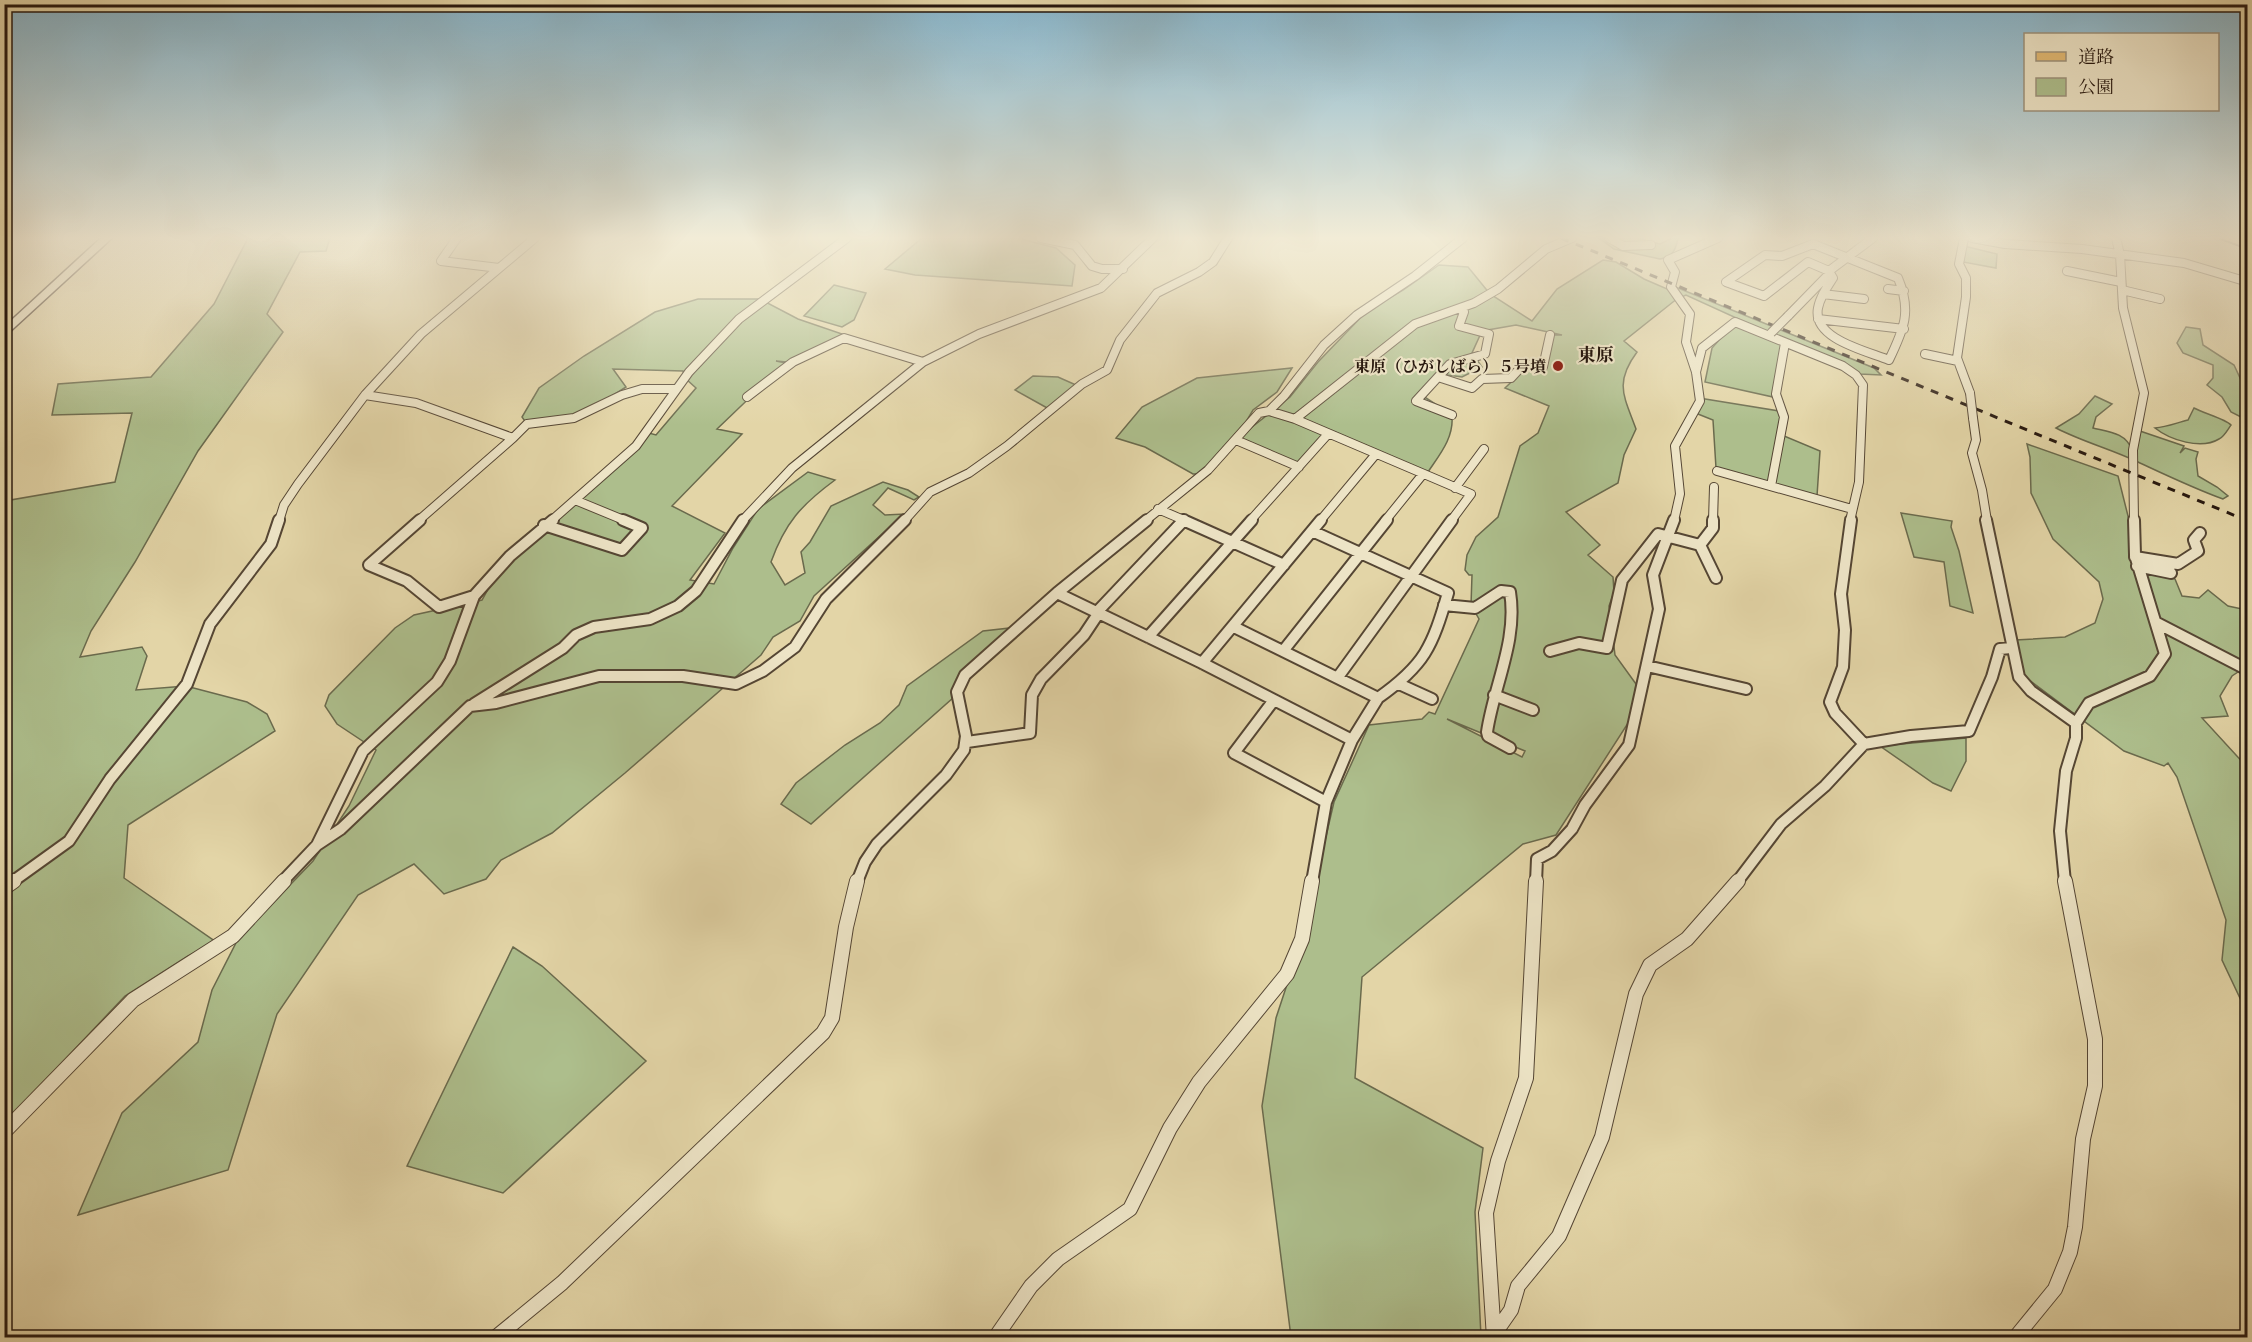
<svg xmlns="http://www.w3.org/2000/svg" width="2252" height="1342" font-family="'IM FELL French Canon','Noto Serif JP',serif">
<rect width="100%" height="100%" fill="#e3d5a7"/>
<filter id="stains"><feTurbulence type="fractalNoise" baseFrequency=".00333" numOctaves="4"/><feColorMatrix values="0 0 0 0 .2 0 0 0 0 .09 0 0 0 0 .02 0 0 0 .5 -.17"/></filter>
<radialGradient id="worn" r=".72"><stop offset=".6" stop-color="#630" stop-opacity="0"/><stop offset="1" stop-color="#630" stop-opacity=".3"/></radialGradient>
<path fill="#adbe8c" stroke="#6a6a4d" stroke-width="1.5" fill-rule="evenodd" d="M 248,238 L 330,238 L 326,251 L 300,252 L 267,314 L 283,332 L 198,451 L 135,562 L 91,631 L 80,657 L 142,647 L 147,656 L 136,690 L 186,686 L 247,702 L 267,714 L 275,731 L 128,825 L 124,878 L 216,942 L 188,956 L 125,996 L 5,1123 L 5,501 L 115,482 L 132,413 L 52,415 L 58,384 L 151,377 L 214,304 Z
M 922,238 L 1017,238 L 1056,248 L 1075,265 L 1072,286 L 915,275 L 885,269 Z
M 1599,238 L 1636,238 L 1660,244 L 1672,238 L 1678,238 C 1676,249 1673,257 1660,259 L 1614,249 Z
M 1964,246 L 1997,254 L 1996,268 L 1963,262 Z
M 1603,260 L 1616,262 L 1644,279 L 1672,291 L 1678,298 L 1624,341 L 1637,352 C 1614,383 1624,396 1636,429 L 1624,455 L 1618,483 L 1566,512 L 1600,545 L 1588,555 L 1613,577 L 1614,592 L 1609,606 L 1615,655 L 1636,684 L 1632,717 L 1556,835 L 1523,844 L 1362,977 L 1355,1078 L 1483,1148 L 1475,1212 L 1481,1337 L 1291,1337 L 1262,1106 L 1276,1018 L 1302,939 L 1334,802 L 1369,725 L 1422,719 L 1429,712 L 1435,714 L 1479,619 L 1471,605 L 1472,575 L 1469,575 L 1465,570 L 1467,555 L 1476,537 L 1498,517 L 1520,446 L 1538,433 L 1549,406 L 1505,388 L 1528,366 L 1545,368 L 1552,335 L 1562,335 L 1516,325 L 1482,331 L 1472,353 L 1482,367 L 1462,377 L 1447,375 L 1450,366 L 1423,396 L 1452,415 C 1454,438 1440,454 1428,472 L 1329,434 L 1299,466 L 1238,438 L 1290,397 L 1318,362 L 1367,311 L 1403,290 L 1439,265 L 1468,267 L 1490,294 L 1532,321 L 1557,289 ZM 1447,719 L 1525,751 L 1522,757 Z
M 834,285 L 866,293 L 854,320 L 842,327 L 804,316 Z
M 1673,286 L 1874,368 L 1881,375 L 1859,374 L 1686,295 L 1679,298 Z
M 698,299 L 760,299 L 798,319 L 848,336 L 787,362 L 776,361 L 786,363 L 717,429 L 742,434 L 672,506 L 725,533 L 690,580 L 714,584 L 733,548 L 758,509 L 808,472 L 835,480 C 801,505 785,523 771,562 L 785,585 L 805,573 L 801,552 L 810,542 L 831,506 L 883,482 L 908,490 L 919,497 L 914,500 L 888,488 L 873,505 L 885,515 L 904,514 L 814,596 L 800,621 L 773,637 L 761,655 L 625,773 L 552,833 L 501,860 L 486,879 L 444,894 L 414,864 L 358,895 L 277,1014 L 228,1170 L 78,1215 L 122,1113 L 198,1042 L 212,990 L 238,939 L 313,861 L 349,806 L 376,750 L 337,724 L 325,706 L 329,695 L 395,628 L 414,615 L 482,600 L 496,575 L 649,433 L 656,435 L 696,388 L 685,378 L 683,371 L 613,369 L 626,387 L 584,414 L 529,427 L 522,417 L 539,388 L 584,356 L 655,312 Z
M 1735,322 L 1784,343 L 1773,397 L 1705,382 L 1712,348 Z
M 2186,327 L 2200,329 L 2203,345 L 2234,365 L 2247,393 L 2247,420 L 2231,412 L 2222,397 L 2207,385 L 2213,378 L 2213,365 L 2183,353 L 2177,343 Z
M 1292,368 L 1277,392 L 1253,410 L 1234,442 L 1200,474 L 1193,474 L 1145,447 L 1116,438 L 1142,407 L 1197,378 Z
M 1033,376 L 1058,377 L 1076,385 L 1049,409 L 1015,390 Z
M 2095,396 L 2112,404 L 2096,417 L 2093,428 C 2110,432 2126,433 2132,450 L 2137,430 L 2184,446 L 2180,453 L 2185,448 L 2198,452 L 2196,459 L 2198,476 L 2217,487 L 2228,496 L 2223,499 C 2193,488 2166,475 2138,462 C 2111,449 2083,442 2056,428 L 2079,414 Z
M 1699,398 L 1779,411 L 1784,436 L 1820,451 L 1817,496 L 1716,468 L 1713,420 L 1693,412 Z
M 2194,408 C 2203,413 2226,419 2231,425 C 2228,429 2224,437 2219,439 C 2201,450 2170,440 2155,428 C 2167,427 2176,423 2188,420 Z
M 2027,444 L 2118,476 L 2134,540 L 2136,561 L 2175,579 L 2182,596 L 2199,598 L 2208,590 L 2228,606 L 2247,610 L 2247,666 L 2232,676 L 2220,696 L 2228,716 L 2202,718 L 2247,767 L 2247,1013 L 2222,960 L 2226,920 L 2177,777 L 2168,763 L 2164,766 L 2124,751 L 2025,677 L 2016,640 L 2065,637 L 2095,623 L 2103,599 L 2099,582 L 2053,539 L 2031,493 L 2030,457 Z
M 1901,513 L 1952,521 L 1951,527 L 1959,551 L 1973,613 L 1950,606 L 1944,562 L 1914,557 Z
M 1010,628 L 1001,648 L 962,681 L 954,697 L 811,824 L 781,804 L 796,783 L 845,745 L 880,723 L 899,705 L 907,686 L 983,631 Z
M 1966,738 L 1966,761 L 1951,791 L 1933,783 L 1880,746 Z
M 513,947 L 542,966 L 646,1061 L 503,1193 L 407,1166 Z"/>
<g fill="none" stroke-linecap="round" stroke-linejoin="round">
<defs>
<path id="minor-far2" d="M 457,238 L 441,261 L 499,268
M 1041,238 L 1075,245 L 1092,266 L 1102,269 L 1123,269
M 1609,238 L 1623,246 L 1651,245
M 1964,238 L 1959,264 L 1966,278 L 1966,297 L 1957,358 L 1970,393
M 1972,238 L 2005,244 L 2082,249 L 2184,263 L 2248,282
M 2116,238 L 2120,255 L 2123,308 L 2144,393 L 2133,450 L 2134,521
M 1829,271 L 1808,262 L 1764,296 L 1726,282 L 1765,255 L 1782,256 L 1813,244 L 1898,278 C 1912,311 1904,329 1889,360 C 1867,351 1812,339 1818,308 C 1820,297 1827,287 1833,278 L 1830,273
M 2067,271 L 2121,282
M 1888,289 L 1904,291
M 2122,290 L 2160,299
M 1823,294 L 1864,299
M 1788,316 L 1830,273 L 1829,271 L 1873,238
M 1818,319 L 1904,329
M 1925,354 L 1958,361
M 1696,372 L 1702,348 L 1735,322 L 1843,366 L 1856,375 L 1863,385 L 1859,482 L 1850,521
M 1438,377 L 1472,388 L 1482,379 L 1511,378 L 1524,364 L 1543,367 L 1550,335
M 365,395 L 416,403 L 513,438 L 418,521
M 747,397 L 793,362 L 844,338 L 923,362
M 1269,411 L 1284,396 L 1324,345 L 1357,315 L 1415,276 L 1463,238
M 1452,415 L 1416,401 L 1450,364 L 1485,354 L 1489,334 L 1459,326 L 1464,312 L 1460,309
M 1973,418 L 1976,440 L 1972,453 L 1982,490 L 1987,521
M 1295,419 L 1415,324 L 1474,303 L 1498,289 L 1546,249 L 1572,238
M 513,438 L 527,424 L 574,418 L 622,395 L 642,389 L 676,389
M 1236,440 L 1299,467
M 1717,471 L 1852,509
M 1771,486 L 1784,417 L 1776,394 L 1785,343
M 1455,488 L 1484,449
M 575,500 L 626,521
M 1158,509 L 1186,521
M 279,521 L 284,505 L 298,484 L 365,395 L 421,334 L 535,238
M 551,521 L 636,446 L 689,372 L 739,319 L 847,238
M 742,521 L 792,468 L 923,362 L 979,334 L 1101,288 L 1153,238
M 904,521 L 930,492 L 969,473 L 1007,446 L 1082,384 L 1107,370 L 1120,340 L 1157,293 L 1199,272 L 1213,262 L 1228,238
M 1145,521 L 1208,470 L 1259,413 L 1269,411 L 1295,419 L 1471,494 L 1451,521
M 1250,521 L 1328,434
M 1320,521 L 1376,454
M 1385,521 L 1423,474
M 1674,521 L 1680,494 L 1675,446 L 1700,401 L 1696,372 L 1686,342 L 1690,314 L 1671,287 L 1675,272 L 1668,260 L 1718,238
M 1713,521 L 1714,487"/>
<path id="minor-far1" d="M 420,520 L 369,565 L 407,581 L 439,607 L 474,596
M 1183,520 L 1284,565
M 1851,520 L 1841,594 L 1845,630 L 1843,667 L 1830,702 L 1835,713 L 1864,744
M 1986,520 L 2019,677 L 2031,691 L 2076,723
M 544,525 L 622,550 L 642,528 L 623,520
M 1312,531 L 1448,593 C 1432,647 1425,665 1378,698
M 1700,545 L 1713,528 L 1713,520
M 2135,557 L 2178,564 L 2198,551 L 2194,540 L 2200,533
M 2137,566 L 2171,573
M 1057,593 L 1202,663 L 1352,740
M 1444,605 L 1475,608 L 1501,591 L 1510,592 C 1518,640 1494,685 1487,732 L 1488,736 L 1510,748
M 1096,613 L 1184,520
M 2157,623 L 2248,670
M 1234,627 L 1378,698 L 1352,740 L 1326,802 L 1312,882
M 1148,637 L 1252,520
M 1283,651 L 1387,520
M 1550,651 L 1579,643 L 1607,648 L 1622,580 L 1658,534 L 1700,545 L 1716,578
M 1202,663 L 1321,520
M 1647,666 L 1746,689
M 1338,677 L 1452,520
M 1399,684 L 1432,699
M 1494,695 L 1533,710
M 1274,700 L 1234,753 L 1326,802
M 474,704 L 563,648 L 576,635 L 594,627 L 650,619 L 678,606 L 696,591 L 743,520
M 967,742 L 1030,733 L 1032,695 L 1041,679 L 1084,635 L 1098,614
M 317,845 L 363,751 L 437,682 L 450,661 L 474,596 L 510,556 L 553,520
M 12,882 L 69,841 L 110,779 L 187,684 L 210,624 L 271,544 L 279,520
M 282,882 L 317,845 L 341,829 L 470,706 L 496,703 L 599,676 L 683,676 L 736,684 L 763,671 L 795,647 L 826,599 L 905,520
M 857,882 L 865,862 L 877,844 L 946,775 L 964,750 L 966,736 L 957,692 L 965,675 L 1057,593 L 1147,520
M 1536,882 L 1537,859 L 1552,851 L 1572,829 L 1585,805 L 1629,745 L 1659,609 L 1653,575 L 1674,520
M 1737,882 L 1781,824 L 1825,786 L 1864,744 L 1911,736 L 1969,731 L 1992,677 L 2000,649 L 2011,648
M 2065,882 L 2060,831 L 2066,771 L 2076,738 L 2076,723 L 2089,703 L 2150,676 L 2165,654 L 2135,555 L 2134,520"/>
<path id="minor" d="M 4,888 L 14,881
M 4,1132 L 133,1000 L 233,936 L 284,881
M 1495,1333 L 1511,1310 L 1518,1286 L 1559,1236 L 1602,1137 L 1636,994 L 1650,965 L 1687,939 L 1738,881
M 495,1338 L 562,1283 L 823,1033 L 832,1018 L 846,927 L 857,881
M 995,1338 L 1031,1286 L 1058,1259 L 1130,1209 L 1170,1128 L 1199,1082 L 1287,974 L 1302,939 L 1312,881
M 1494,1338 L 1486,1213 L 1498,1161 L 1526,1078 L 1536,881
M 2015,1338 L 2055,1289 L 2070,1252 L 2075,1227 L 2083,1139 L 2095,1086 L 2095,1039 L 2065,881"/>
<path id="secondary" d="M 101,238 L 112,238 L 4,337 L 4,327 Z"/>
<path id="primary" d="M 2221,238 L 2237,238 L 2248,241 L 2248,248 Z"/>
</defs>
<use href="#minor-far2" stroke="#554634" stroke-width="10"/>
<use href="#minor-far1" stroke="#554634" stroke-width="14"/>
<use href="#minor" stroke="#554634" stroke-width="16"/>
<use href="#secondary" stroke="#26170e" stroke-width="3"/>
<use href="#primary" stroke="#26170e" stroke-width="4"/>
<use href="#minor-far2" stroke="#ede4c6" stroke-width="8"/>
<use href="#minor-far1" stroke="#ede4c6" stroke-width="10"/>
<use href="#minor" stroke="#ede4c6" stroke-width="14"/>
<use href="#secondary" fill="#ede4c6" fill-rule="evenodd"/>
<use href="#primary" fill="#e2ba74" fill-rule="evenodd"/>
<path stroke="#26170e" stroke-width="3" stroke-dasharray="8 8" stroke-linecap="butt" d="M 1561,238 L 2248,521"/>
<path stroke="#26170e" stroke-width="4" stroke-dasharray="10 10" stroke-linecap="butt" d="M 2245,520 L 2248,521"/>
<defs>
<path id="minor-bridge" d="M 1771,333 L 1788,316
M 1970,393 L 1973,418"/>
</defs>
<use href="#minor-bridge" stroke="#554634" stroke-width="10" stroke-linecap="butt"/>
<use href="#minor-bridge" stroke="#ede4c6" stroke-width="8"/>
</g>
<linearGradient id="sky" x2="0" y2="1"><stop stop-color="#87b6cd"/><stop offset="0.56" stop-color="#f2ecd7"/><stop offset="1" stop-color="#f2ecd7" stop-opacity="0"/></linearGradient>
<rect width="2252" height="425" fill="url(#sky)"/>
<circle fill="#8f2418" stroke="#ede4c6" stroke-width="2" cx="1558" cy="366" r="6"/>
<g text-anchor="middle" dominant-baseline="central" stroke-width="4.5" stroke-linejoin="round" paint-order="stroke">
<g font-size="16" font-weight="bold" fill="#26170e" stroke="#ede4c6" text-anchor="end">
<text x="1546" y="366">東原（ひがしばら）５号墳</text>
</g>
<g font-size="18" font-weight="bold" fill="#26170e" stroke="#ede4c6">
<text x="1596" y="355">東原</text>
</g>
</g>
<rect width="2252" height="1342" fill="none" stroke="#e3d5a7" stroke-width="24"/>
<rect x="6" y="6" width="2240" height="1330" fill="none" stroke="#26170e" stroke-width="3"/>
<rect x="12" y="12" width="2228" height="1318" fill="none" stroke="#26170e" stroke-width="1.5"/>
<rect x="2024" y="33" width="195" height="78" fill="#ede4c6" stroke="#9d927c" stroke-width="1.5"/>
<rect x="2036" y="52" width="30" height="9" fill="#e2ba74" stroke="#9d927c" stroke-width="1.5"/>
<text x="2078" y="63" font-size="18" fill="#26170e">道路</text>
<rect x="2036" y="78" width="30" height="18" fill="#adbe8c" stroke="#9d927c" stroke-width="1.5"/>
<text x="2078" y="93" font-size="18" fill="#26170e">公園</text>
<rect width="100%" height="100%" filter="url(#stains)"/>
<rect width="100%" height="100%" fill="url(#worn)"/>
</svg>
